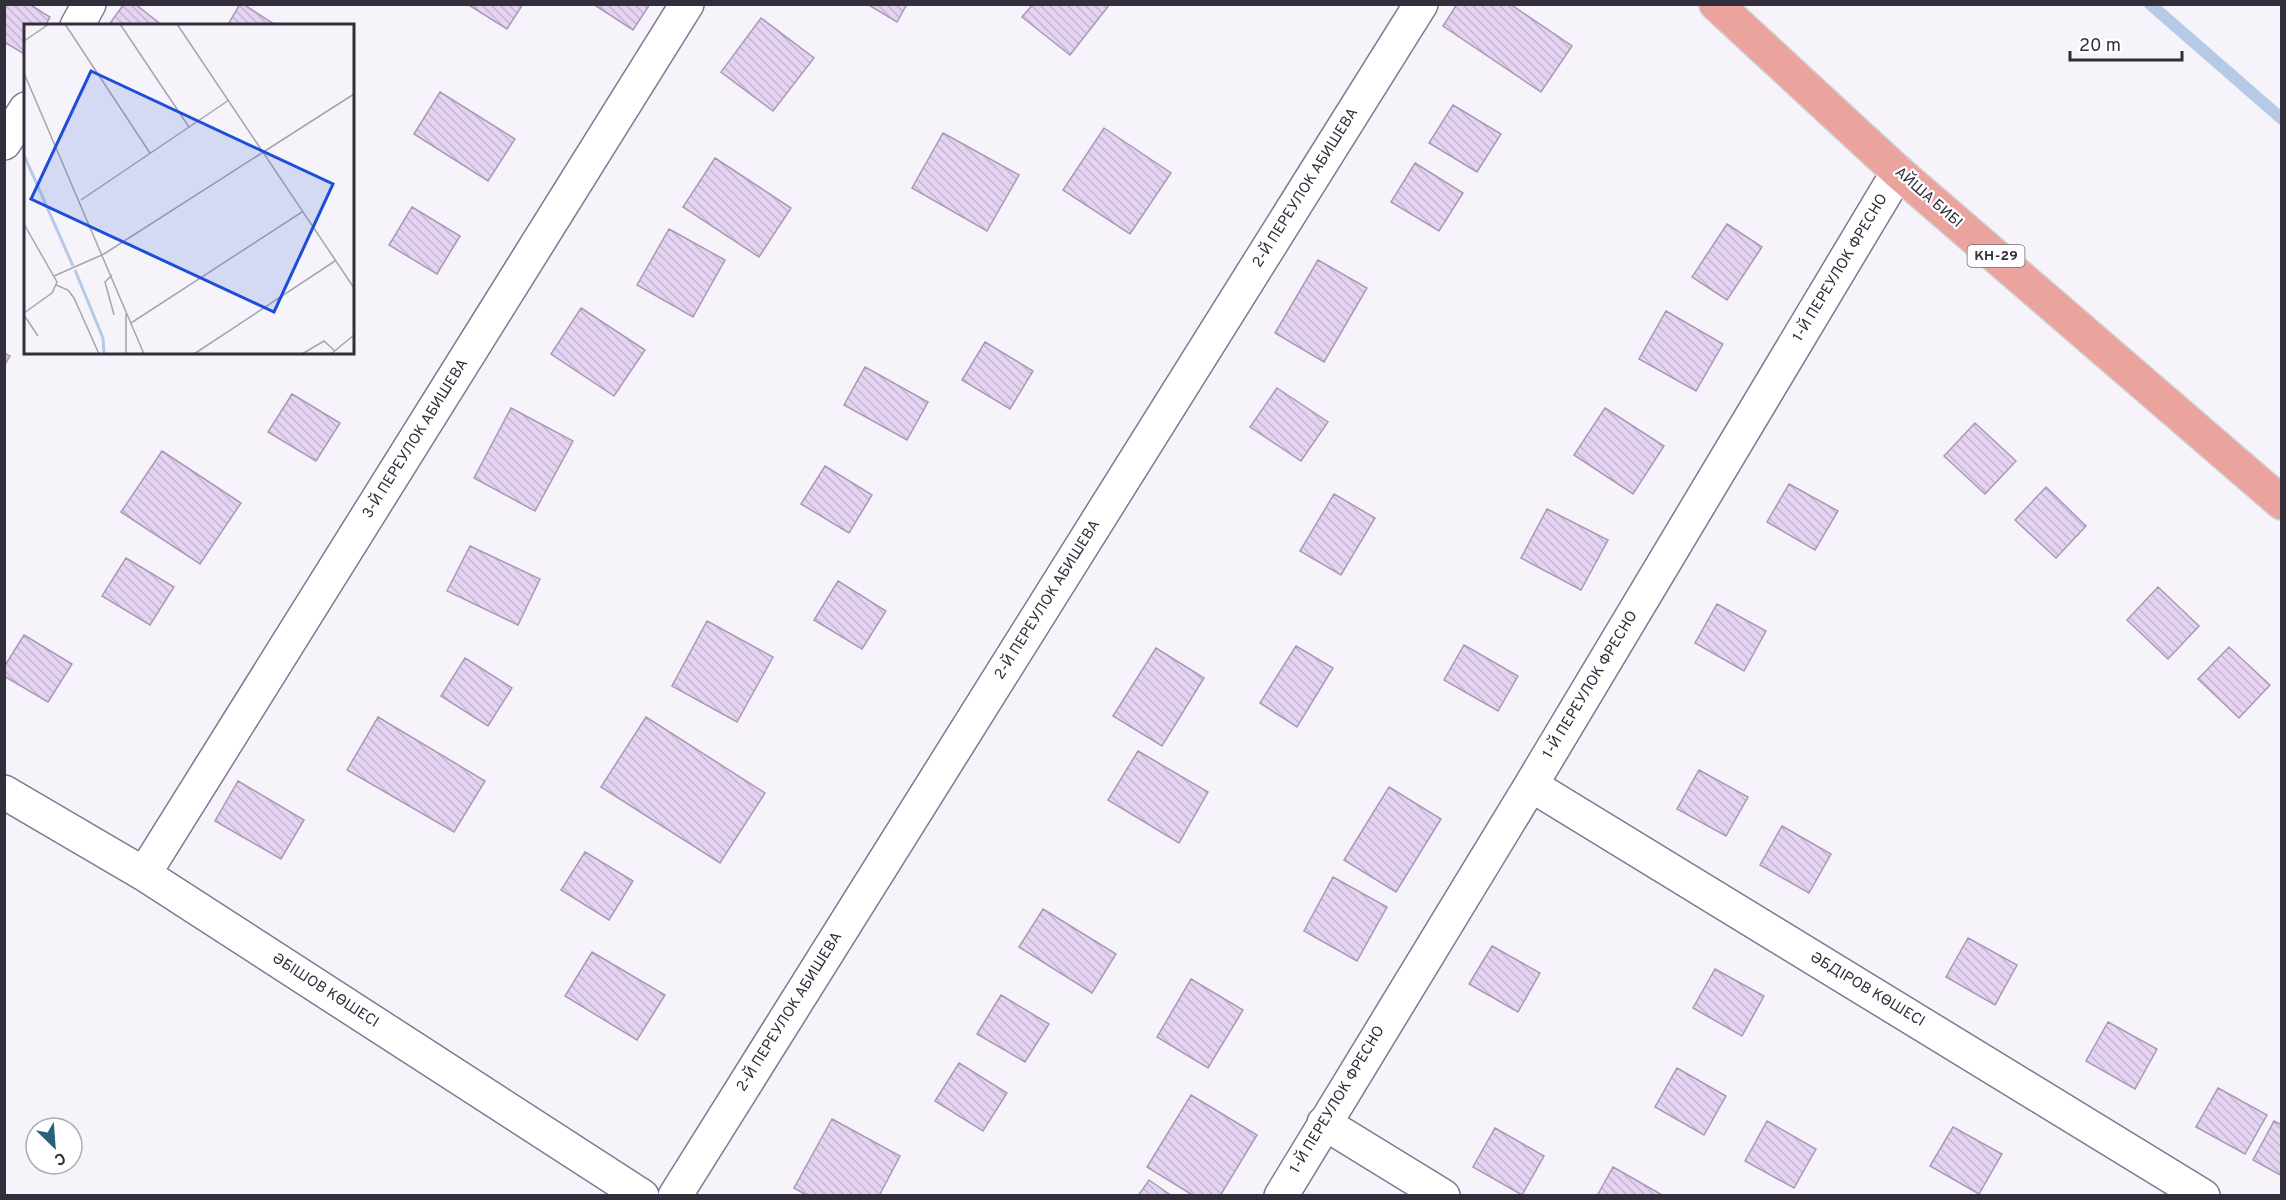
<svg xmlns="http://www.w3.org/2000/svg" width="2286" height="1200" font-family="Overpass,sans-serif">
<defs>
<pattern id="building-back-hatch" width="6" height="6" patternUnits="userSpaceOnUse" patternTransform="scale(1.5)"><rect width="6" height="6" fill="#e5d3f2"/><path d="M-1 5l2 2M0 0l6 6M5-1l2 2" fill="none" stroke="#c5b5d0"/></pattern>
</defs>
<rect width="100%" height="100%" fill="#f6f3fa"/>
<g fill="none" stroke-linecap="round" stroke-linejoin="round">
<path stroke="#b5cae7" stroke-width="12" d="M 2150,4 L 2282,119"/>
</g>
<path fill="url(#building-back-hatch)" stroke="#aa98b7" stroke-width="1.5" d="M 4,4 L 29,4 L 50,17 L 45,26 L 26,26 L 26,55 L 4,42 Z
M 124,4 L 135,4 L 163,26 L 108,26 Z
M 240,4 L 243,4 L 277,26 L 227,26 Z
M 467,4 L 523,4 L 507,29 Z
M 593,4 L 650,4 L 633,30 Z
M 867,4 L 907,4 L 897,22 Z
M 1033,4 L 1110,4 L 1070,55 L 1022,17 Z
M 1457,4 L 1510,4 L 1572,46 L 1541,92 L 1443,26 Z
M 761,18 L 814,58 L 773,111 L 721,72 Z
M 440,92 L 515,139 L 488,181 L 414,134 Z
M 1453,105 L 1501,134 L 1477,172 L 1429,143 Z
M 1104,128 L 1171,173 L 1130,234 L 1063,190 Z
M 943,133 L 1019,175 L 987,231 L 912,188 Z
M 715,158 L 791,208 L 759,257 L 683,207 Z
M 1415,163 L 1463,193 L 1439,231 L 1391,202 Z
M 412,207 L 460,236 L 437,274 L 389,245 Z
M 1727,224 L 1762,247 L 1727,300 L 1692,277 Z
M 669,229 L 725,260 L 693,317 L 637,285 Z
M 1318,260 L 1367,288 L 1324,362 L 1275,333 Z
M 581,308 L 645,350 L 614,396 L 551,354 Z
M 1666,311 L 1723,344 L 1696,391 L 1639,359 Z
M 985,342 L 1033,371 L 1010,409 L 962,380 Z
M 4,353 L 10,356 L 4,366 Z
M 865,367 L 928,402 L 907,440 L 844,405 Z
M 1277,388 L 1328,422 L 1301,461 L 1250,427 Z
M 292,394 L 340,423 L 316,461 L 268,432 Z
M 511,408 L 573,441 L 535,511 L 474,478 Z
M 1605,408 L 1664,446 L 1633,494 L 1574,455 Z
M 1975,423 L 2016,461 L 1985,494 L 1944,456 Z
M 162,451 L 241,503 L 200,564 L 121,512 Z
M 825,466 L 872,495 L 849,533 L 801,504 Z
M 1789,484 L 1838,511 L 1815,550 L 1767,522 Z
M 2046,487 L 2086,526 L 2056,558 L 2015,520 Z
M 1334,494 L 1375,518 L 1341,575 L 1300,551 Z
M 1547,509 L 1608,540 L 1581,590 L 1521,558 Z
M 470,546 L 540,579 L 518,625 L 447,591 Z
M 126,558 L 174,587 L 150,625 L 102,596 Z
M 838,581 L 886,611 L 862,649 L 814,620 Z
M 2158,587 L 2199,626 L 2168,659 L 2127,620 Z
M 1717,604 L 1766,631 L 1744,671 L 1695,643 Z
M 707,621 L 773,657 L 737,722 L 672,686 Z
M 24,635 L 72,664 L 48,702 L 4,676 L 4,667 Z
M 1464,645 L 1518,676 L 1498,711 L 1444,680 Z
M 1296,646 L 1333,668 L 1297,727 L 1260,703 Z
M 2229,647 L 2270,685 L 2239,718 L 2198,679 Z
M 1156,648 L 1204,678 L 1162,746 L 1113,716 Z
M 465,658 L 512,688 L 488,726 L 441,696 Z
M 378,717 L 485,781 L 454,832 L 347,770 Z
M 646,717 L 765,793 L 720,863 L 601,787 Z
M 1138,751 L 1208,792 L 1179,843 L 1108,800 Z
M 1699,770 L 1748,797 L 1726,836 L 1677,809 Z
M 238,781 L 304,820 L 281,859 L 215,821 Z
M 1389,787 L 1441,819 L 1396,892 L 1344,860 Z
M 1782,826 L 1831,854 L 1809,893 L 1760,865 Z
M 585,852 L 633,881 L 609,920 L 561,890 Z
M 1333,877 L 1387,907 L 1357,961 L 1304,931 Z
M 1043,909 L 1116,954 L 1092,993 L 1019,947 Z
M 1968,938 L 2017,965 L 1995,1005 L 1946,977 Z
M 1492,946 L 1540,973 L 1518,1012 L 1469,984 Z
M 592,952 L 665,995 L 637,1040 L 565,996 Z
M 1715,969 L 1764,996 L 1742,1036 L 1693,1008 Z
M 1191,979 L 1243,1010 L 1208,1068 L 1157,1037 Z
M 1001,995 L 1049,1024 L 1025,1062 L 977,1034 Z
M 2108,1022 L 2157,1049 L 2135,1089 L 2086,1061 Z
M 959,1063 L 1007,1093 L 983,1131 L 935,1101 Z
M 1677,1068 L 1726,1096 L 1704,1135 L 1655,1107 Z
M 2218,1088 L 2267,1115 L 2245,1154 L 2196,1127 Z
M 1191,1095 L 1257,1135 L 1220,1196 L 1194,1196 L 1147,1167 Z
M 832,1119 L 900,1156 L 879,1196 L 808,1196 L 794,1188 Z
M 1767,1121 L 1816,1149 L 1794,1188 L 1745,1161 Z
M 2274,1121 L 2282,1125 L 2282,1176 L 2253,1160 Z
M 1953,1127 L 2002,1154 L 1979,1194 L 1930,1166 Z
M 1495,1128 L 1544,1156 L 1522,1195 L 1473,1167 Z
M 1613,1167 L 1664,1196 L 1597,1196 Z
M 1149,1180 L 1172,1196 L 1138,1196 Z"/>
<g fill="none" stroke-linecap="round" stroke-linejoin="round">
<defs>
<path id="minor" d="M 77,26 L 89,4
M 4,143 L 26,109
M 1531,785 L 2203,1196
M 4,792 L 144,874 L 642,1196
M 144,874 L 687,4
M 1324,1123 L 1443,1196
M 675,1196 L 1421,4
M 1281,1196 L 1531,785 L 1898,172"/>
<path id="major" d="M 1716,4 L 1898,172 L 2282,503"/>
</defs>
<use href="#minor" stroke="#827694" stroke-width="36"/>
<use href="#major" stroke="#d2d1d4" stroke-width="36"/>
<use href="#minor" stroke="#fff" stroke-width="33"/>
<use href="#major" stroke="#eaa39d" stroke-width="33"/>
</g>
<g text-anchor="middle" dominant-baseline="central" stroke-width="4.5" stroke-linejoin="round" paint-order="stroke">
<rect fill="#fff" stroke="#706d76" stroke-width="1.5" x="1967.5" y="245" width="57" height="22" rx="4.5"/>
<g font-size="14" font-weight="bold" fill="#332e3b">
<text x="1996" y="256">КН-29</text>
</g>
<g font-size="15" fill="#332e3b" stroke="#fff">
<text transform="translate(1306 188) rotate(-58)">2-Й ПЕРЕУЛОК АБИШЕВА</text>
<text transform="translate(1928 198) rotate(41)">АЙША БИБІ</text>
<text transform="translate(1841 268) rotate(-59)">1-Й ПЕРЕУЛОК ФРЕСНО</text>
<text transform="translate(416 439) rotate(-58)">3-Й ПЕРЕУЛОК АБИШЕВА</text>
<text transform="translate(1048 600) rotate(-58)">2-Й ПЕРЕУЛОК АБИШЕВА</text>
<text transform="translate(1591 685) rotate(-59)">1-Й ПЕРЕУЛОК ФРЕСНО</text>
<text transform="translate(1867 990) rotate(31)">ӘБДІРОВ КӨШЕСІ</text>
<text transform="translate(325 991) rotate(33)">ӘБІШОВ КӨШЕСІ</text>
<text transform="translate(790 1012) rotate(-58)">2-Й ПЕРЕУЛОК АБИШЕВА</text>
<text transform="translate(1338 1100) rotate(-59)">1-Й ПЕРЕУЛОК ФРЕСНО</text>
</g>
</g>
<g transform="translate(24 24)">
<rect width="330" height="330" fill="#f6f3fa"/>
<path fill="none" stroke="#b5cae7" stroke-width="3" d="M 0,131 L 49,242M 51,246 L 79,314 L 80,330"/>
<path fill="none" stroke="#a8a4ae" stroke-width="1.5" d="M 41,0 L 126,129M 96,0 L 165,103M 153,0 L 330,264M 0,17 L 25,0M 0,49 L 120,330M 57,176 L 205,76M 0,200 L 33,258 L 28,269 L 0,289M 88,251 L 81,258 L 90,291M 30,252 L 80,230 L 330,70M 32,261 L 44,266 L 50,274 L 75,330M 102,290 L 102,330M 0,291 L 14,312M 107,299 L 278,188M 170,330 L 311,237M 278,330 L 300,317 L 311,327M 307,330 L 330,311"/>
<path fill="#1d4ed8" fill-opacity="0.15" stroke="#1d4ed8" stroke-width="3" d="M 67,47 L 309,160 L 250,288 L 7,175 Z"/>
<rect width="330" height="330" fill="none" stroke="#332e3b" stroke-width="3"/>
</g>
<rect width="2286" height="1200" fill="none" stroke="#332e3b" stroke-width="12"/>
<g transform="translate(54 1146) rotate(155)"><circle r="28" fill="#ffffff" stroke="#adabb1" stroke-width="1.5"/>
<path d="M0-4.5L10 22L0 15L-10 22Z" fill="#26637a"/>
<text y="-9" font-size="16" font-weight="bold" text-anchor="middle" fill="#332e3b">С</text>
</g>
<path d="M2070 51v9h112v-9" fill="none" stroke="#332e3b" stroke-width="3"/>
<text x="2079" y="51" font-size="18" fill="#332e3b" stroke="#ffffff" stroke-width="4.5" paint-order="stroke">20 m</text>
</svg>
